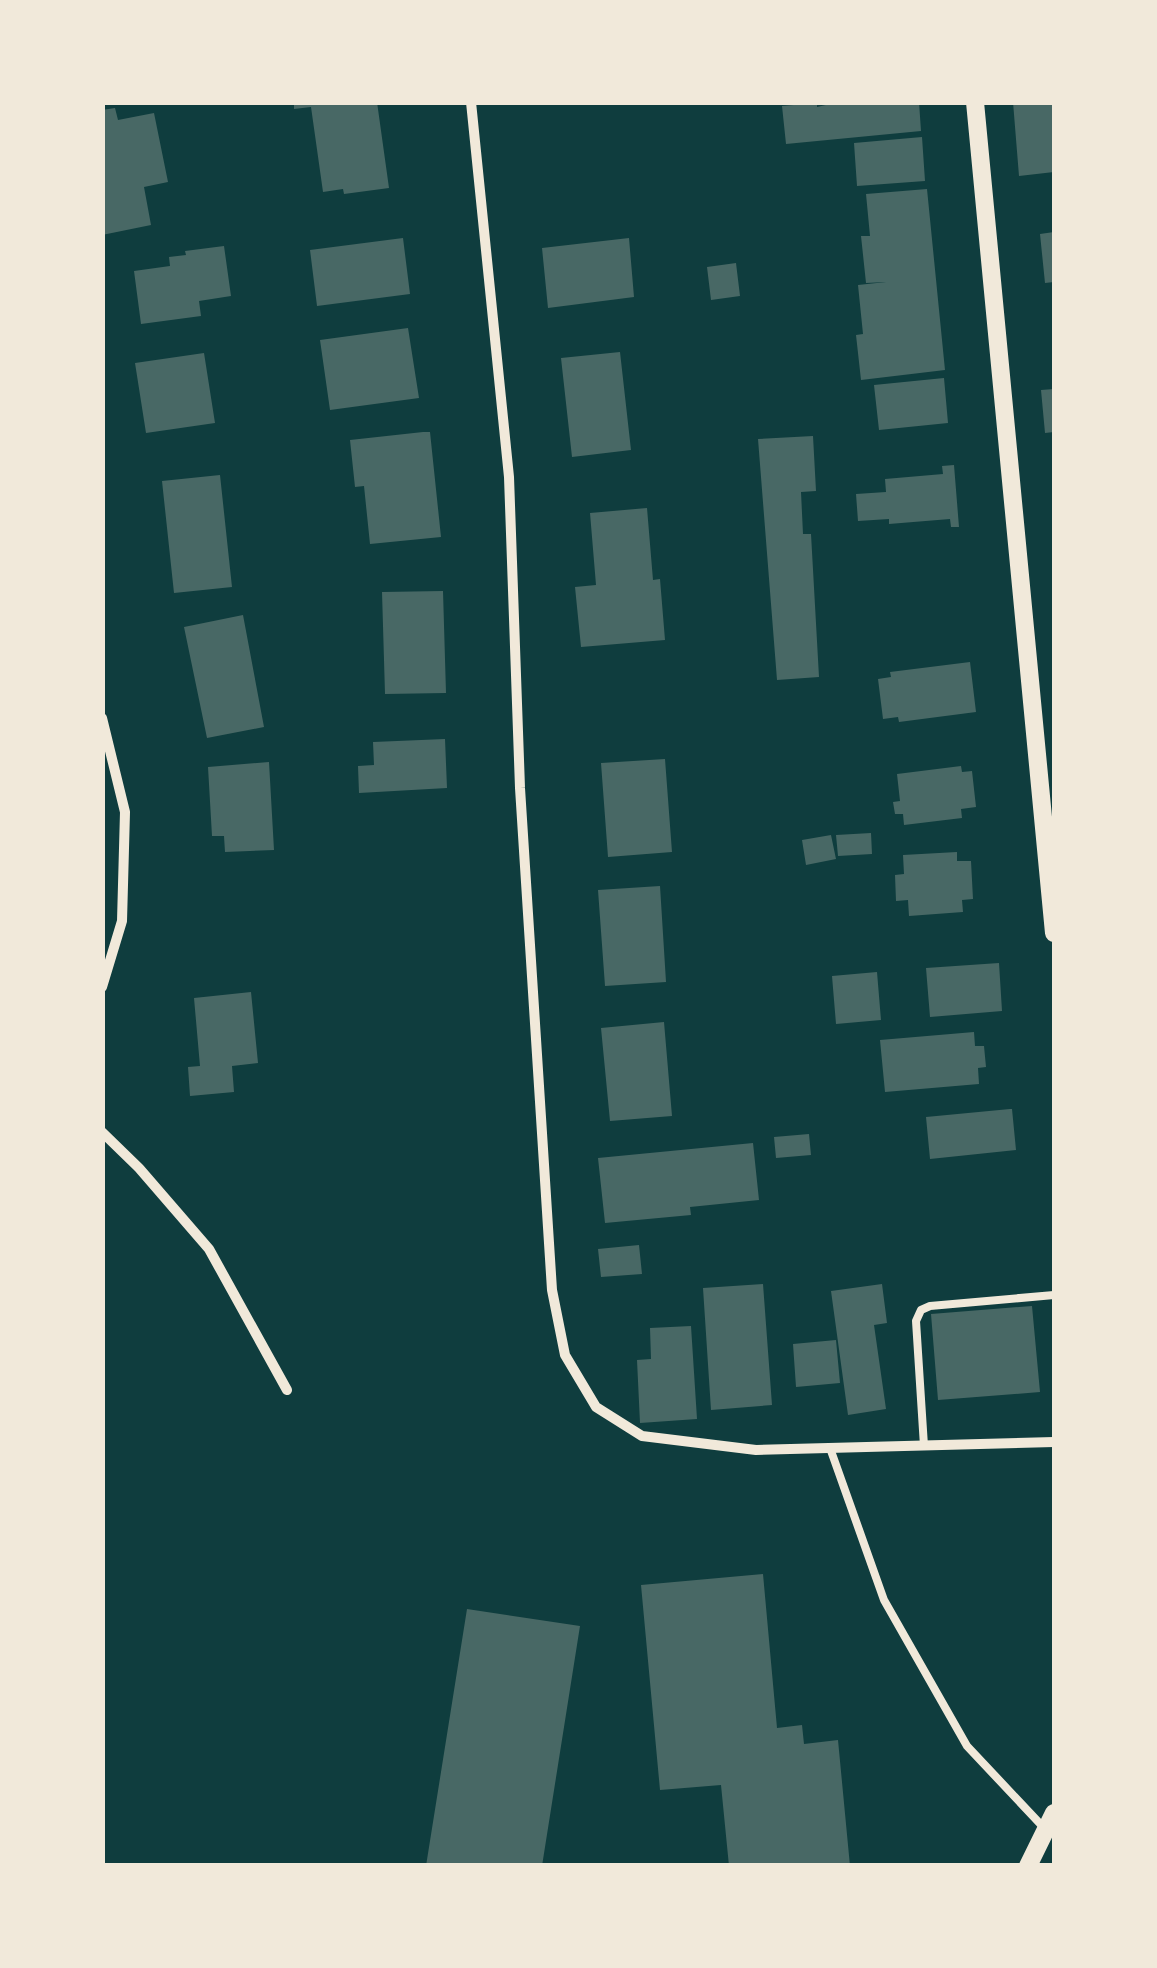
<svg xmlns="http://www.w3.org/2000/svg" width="1157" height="1968" font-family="'Golos Text',sans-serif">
<rect width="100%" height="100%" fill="#0f3d3e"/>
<path fill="#486865" d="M 294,102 L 377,102 L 389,188 L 344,194 L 343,189 L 323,192 L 311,107 L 294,109 Z
M 839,102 L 919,102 L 921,131 L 786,144 L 782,106 L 817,103 L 817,107 Z
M 1013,102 L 1054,102 L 1054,172 L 1019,176 Z
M 115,108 L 118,120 L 154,113 L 168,182 L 144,187 L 151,225 L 102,235 L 102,110 Z
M 922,137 L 925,181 L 857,186 L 854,143 Z
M 927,189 L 945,370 L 861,380 L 856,335 L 863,334 L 858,285 L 886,282 L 866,283 L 861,236 L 870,236 L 866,194 Z
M 1054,232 L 1054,282 L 1045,283 L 1040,234 Z
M 403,238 L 410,294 L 317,306 L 310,250 Z
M 629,238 L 634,297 L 548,308 L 542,248 Z
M 224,246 L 231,296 L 199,301 L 201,316 L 141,324 L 134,271 L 170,266 L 169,257 L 186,255 L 185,251 Z
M 736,263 L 740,296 L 711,300 L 707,267 Z
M 408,328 L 419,398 L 330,410 L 320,340 Z
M 620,352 L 631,450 L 572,457 L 561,358 Z
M 204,353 L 215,423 L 146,433 L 135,363 Z
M 944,378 L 948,423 L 879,430 L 874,385 Z
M 1054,389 L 1054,432 L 1045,433 L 1041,390 Z
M 423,432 L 430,432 L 441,537 L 370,544 L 364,486 L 355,487 L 350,440 Z
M 813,436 L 816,491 L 801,492 L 803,534 L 811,534 L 819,677 L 777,680 L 758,439 Z
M 954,465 L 959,527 L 951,527 L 950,519 L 889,524 L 889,519 L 858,521 L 856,494 L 886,492 L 885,479 L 943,474 L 942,466 Z
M 220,475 L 232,587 L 174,593 L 162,481 Z
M 647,508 L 653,580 L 660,579 L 665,640 L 581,647 L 575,587 L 596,585 L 590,513 Z
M 443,591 L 446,693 L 385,694 L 382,592 Z
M 243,615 L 264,727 L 207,738 L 184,627 Z
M 970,662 L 976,712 L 899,722 L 898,717 L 883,719 L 878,679 L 891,677 L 890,672 Z
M 445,739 L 447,788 L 359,793 L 358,766 L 374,765 L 373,742 Z
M 665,759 L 672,852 L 608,857 L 601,763 Z
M 269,762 L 274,850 L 225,852 L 224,836 L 212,836 L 208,767 Z
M 961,766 L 962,772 L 972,771 L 976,807 L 961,809 L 962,818 L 904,825 L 903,814 L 895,814 L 893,802 L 900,801 L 897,774 Z
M 871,833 L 872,854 L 838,856 L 836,835 Z
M 831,835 L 836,859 L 806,865 L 802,840 Z
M 957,852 L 957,861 L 971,861 L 973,899 L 962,900 L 963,912 L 909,916 L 908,900 L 896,901 L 895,875 L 904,874 L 903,855 Z
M 660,886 L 666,982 L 605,986 L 598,890 Z
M 999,963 L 1002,1011 L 930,1017 L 926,968 Z
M 877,972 L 881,1020 L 836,1024 L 832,976 Z
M 251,992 L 258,1063 L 232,1066 L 234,1092 L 190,1096 L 188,1067 L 200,1066 L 194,998 Z
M 664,1022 L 672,1116 L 610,1121 L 601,1028 Z
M 974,1032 L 975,1046 L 984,1046 L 986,1067 L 978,1068 L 979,1084 L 885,1092 L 880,1040 Z
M 1010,1109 L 1012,1109 L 1016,1150 L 930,1159 L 926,1117 Z
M 809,1134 L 811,1155 L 776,1158 L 774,1137 Z
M 753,1143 L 759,1200 L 690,1207 L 691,1215 L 605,1223 L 598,1158 Z
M 639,1245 L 642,1274 L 601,1277 L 598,1249 Z
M 763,1284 L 772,1405 L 711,1410 L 703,1288 Z
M 882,1284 L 887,1323 L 874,1325 L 886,1409 L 848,1415 L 831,1291 Z
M 1032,1306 L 1040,1392 L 938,1400 L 931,1314 Z
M 691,1326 L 697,1419 L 640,1423 L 637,1360 L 651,1359 L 650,1328 Z
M 836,1340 L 840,1383 L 796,1387 L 793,1344 Z
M 763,1574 L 777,1728 L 802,1725 L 804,1744 L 838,1740 L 850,1866 L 729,1866 L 721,1785 L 660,1790 L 641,1585 Z
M 467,1609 L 580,1626 L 542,1866 L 426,1866 Z"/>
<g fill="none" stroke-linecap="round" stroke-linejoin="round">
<path stroke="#f1e9da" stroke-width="8" d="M 924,1446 L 916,1321 L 921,1310 L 930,1306 L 1054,1295
M 830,1448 L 884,1600 L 967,1746 L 1046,1830"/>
<path stroke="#f1e9da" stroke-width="10" d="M 471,102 L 509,477 L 520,788 L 552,1290 L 565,1355 L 596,1407 L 642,1436 L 756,1450 L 1054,1442
M 102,718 L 125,812 L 122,921 L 102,987
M 102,1132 L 139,1168 L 209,1249 L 287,1390"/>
<path stroke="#f1e9da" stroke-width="18" d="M 975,102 L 1054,933
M 1028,1866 L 1054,1813"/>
</g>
<rect width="1157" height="1968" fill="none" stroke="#f1e9da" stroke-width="210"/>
</svg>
